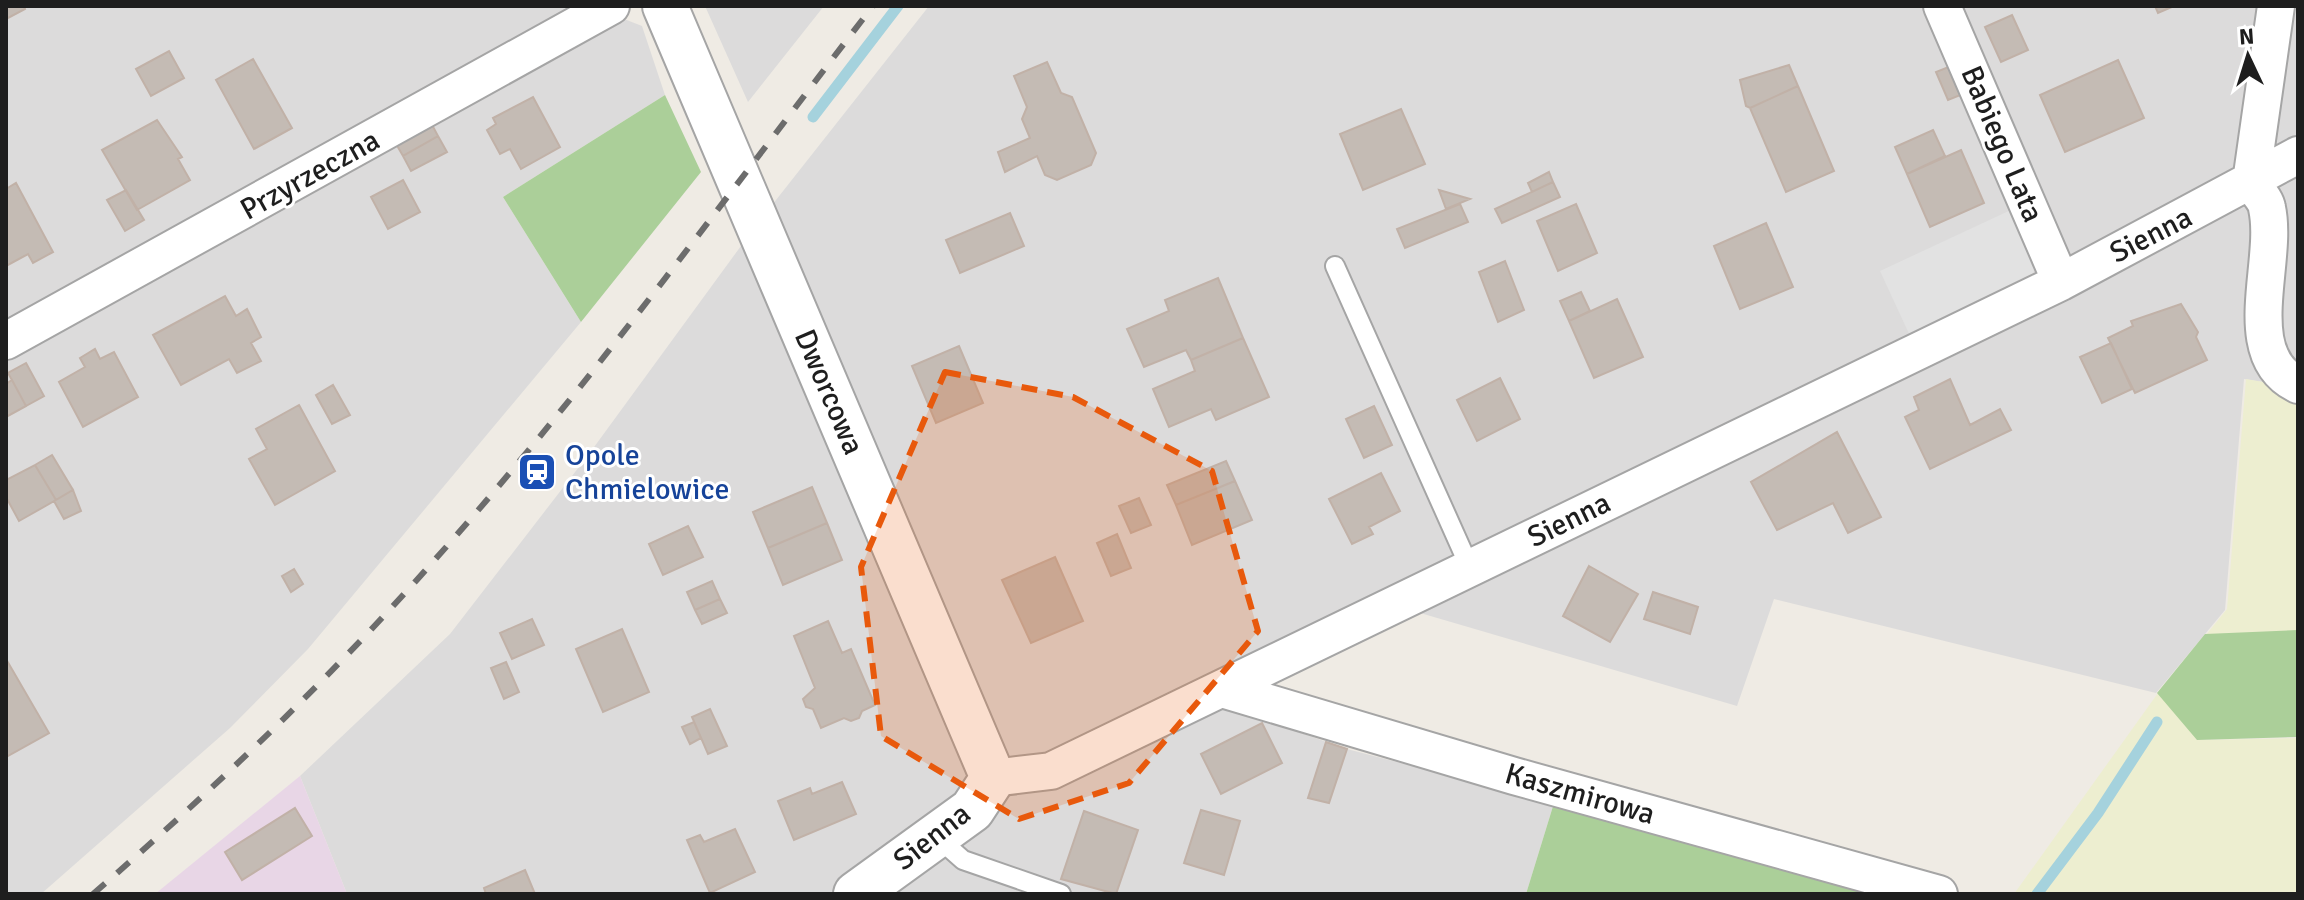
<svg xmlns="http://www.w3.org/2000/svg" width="2304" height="900" font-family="Signika,sans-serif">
<rect width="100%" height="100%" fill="#efebe4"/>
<path fill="#dcdbdb" d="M 6,6 L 571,6 L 6,329 Z
M 705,6 L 824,6 L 748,102 Z
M 929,6 L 2298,6 L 2298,388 L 2244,379 L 2225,610 L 2156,693 L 1774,599 L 1737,706 L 1393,605 L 1203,699 L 1347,749 L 1554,803 L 1526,894 L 347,894 L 300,776 L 450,634 L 589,454 L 757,224 Z
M 619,17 L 642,26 L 665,95 L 503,197 L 581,322 L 308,649 L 230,728 L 41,894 L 6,894 L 6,351 Z"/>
<path fill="#e8d6e6" d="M 300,776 L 347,894 L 155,894 Z"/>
<path fill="#edeed0" d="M 2246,379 L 2298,388 L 2298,631 L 2206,635 L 2227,609 Z
M 2158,693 L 2199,740 L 2298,738 L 2298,894 L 2014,894 Z"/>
<path fill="#abcf99" d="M 665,95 L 701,172 L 581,322 L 503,197 Z
M 2298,630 L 2298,737 L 2197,740 L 2157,693 L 2205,634 Z
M 1554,803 L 1904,894 L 1526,894 Z"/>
<path fill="#e2e2e2" d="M 2013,209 L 2034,253 L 2033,295 L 1917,351 L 1880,271 Z"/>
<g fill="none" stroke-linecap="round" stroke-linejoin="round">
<path stroke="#a5d2dd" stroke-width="11" d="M 813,117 L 898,6
M 2037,894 L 2098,813 L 2157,722"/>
</g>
<path fill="#c4bbb4" stroke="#c1b1a7" stroke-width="2" d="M 6,6 L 24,6 L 25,9 L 6,19 Z
M 2155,6 L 2174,6 L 2158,13 Z
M 2012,15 L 2028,50 L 2001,62 L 1985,27 Z
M 169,51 L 184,78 L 151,96 L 136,69 Z
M 253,59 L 292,128 L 254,149 L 216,80 Z
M 2118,60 L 2144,118 L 2065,152 L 2040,95 Z
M 1047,62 L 1061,93 L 1072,97 L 1096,153 L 1091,165 L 1057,180 L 1045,175 L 1037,156 L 1005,172 L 998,152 L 1030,138 L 1022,119 L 1027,107 L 1014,76 Z
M 1789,65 L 1798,86 L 1750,108 L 1746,106 L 1740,80 Z
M 1951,66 L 1963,94 L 1948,100 L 1936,72 Z
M 1798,86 L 1834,171 L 1786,192 L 1750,108 Z
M 533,97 L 560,147 L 521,169 L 510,149 L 500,154 L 487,130 L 496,124 L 493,118 Z
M 1401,109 L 1425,164 L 1363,190 L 1340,134 Z
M 157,120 L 182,157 L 178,159 L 190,180 L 137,210 L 102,150 Z
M 430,121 L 438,136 L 403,156 L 395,142 Z
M 1933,130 L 1945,156 L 1907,174 L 1895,147 Z
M 438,136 L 447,152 L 411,171 L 403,156 Z
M 1961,150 L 1984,203 L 1930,227 L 1907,174 Z
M 1549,172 L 1553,182 L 1532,192 L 1528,183 Z
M 403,180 L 420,212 L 388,229 L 371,197 Z
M 1553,182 L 1560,197 L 1502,223 L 1495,209 Z
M 16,183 L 53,252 L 33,263 L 28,254 L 6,266 L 6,189 Z
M 126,190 L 144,220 L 125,231 L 107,200 Z
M 1439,190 L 1470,199 L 1446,209 Z
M 1460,204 L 1468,222 L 1405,248 L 1397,229 Z
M 1576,204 L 1597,253 L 1558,271 L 1537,221 Z
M 1010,213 L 1024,246 L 960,273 L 946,240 Z
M 1766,223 L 1793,287 L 1740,309 L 1714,246 Z
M 1505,261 L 1524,310 L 1498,322 L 1479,272 Z
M 1218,278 L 1243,338 L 1191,360 L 1186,350 L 1144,367 L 1127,329 L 1169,311 L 1165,300 Z
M 1581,292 L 1590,311 L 1569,321 L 1560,301 Z
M 225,296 L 236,316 L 247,309 L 261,337 L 251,343 L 261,361 L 237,373 L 229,359 L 181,385 L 153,335 Z
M 1617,299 L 1643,357 L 1594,378 L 1569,321 Z
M 2181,304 L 2198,332 L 2196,337 L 2207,360 L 2135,393 L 2108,338 L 2133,326 L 2131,321 Z
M 1243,338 L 1269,397 L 1216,420 L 1211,409 L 1169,427 L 1153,389 L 1195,371 L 1191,360 Z
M 2111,343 L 2132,389 L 2102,403 L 2080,357 Z
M 959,346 L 983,403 L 936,423 L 912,366 Z
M 95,349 L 100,359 L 114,352 L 138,397 L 83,427 L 59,382 L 85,367 L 80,358 Z
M 26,363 L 44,396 L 26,406 L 8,373 Z
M 1500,378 L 1520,419 L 1477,441 L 1457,400 Z
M 1950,379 L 1970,425 L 2000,409 L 2011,430 L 1930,469 L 1905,417 L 1919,410 L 1914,397 Z
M 12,380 L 26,406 L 6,417 L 6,384 Z
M 333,385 L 350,415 L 332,424 L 316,395 Z
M 299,405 L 335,471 L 275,505 L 249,459 L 267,449 L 256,429 Z
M 1374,406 L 1392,445 L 1364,458 L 1346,419 Z
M 1837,432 L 1881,517 L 1848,533 L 1833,503 L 1777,530 L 1751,482 Z
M 52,455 L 73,490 L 56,500 L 35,465 Z
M 1226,461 L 1235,481 L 1176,505 L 1167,485 Z
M 35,465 L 56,500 L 19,521 L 6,497 L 6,480 Z
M 1381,473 L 1400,511 L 1369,527 L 1373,534 L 1352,544 L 1329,499 Z
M 1235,481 L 1252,520 L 1192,545 L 1176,505 Z
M 812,487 L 827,523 L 768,548 L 753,512 Z
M 73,490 L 81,511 L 64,519 L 54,501 Z
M 1139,498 L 1151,525 L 1131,533 L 1119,506 Z
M 827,523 L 842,560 L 783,585 L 768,548 Z
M 688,526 L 703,557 L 663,575 L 649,544 Z
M 1117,534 L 1131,568 L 1111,576 L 1097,543 Z
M 1055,557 L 1083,621 L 1031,643 L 1002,580 Z
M 1589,566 L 1638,594 L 1610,642 L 1563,616 Z
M 294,569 L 303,584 L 291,592 L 282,576 Z
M 712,581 L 720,599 L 695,610 L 687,592 Z
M 1653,592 L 1698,607 L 1690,634 L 1644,619 Z
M 720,599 L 727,613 L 702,624 L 695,610 Z
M 532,619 L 544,645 L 512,659 L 500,633 Z
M 828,621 L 842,653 L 851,649 L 875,705 L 862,711 L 859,718 L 851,721 L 844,718 L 821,728 L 813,709 L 806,707 L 803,699 L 815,688 L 794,636 Z
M 622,629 L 649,692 L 603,712 L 576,649 Z
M 6,659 L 49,733 L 6,757 Z
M 506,662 L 519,692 L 504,699 L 491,668 Z
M 710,709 L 727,746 L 708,754 L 692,717 Z
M 694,722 L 701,738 L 690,744 L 682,727 Z
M 1262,723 L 1282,763 L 1221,794 L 1201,754 Z
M 1326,742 L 1347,749 L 1329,803 L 1308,798 Z
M 842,782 L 856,814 L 794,840 L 778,801 L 810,788 L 812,794 Z
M 295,808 L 312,836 L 242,880 L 225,852 Z
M 1201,810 L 1240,821 L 1224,875 L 1184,863 Z
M 1084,811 L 1138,830 L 1116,894 L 1061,879 Z
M 735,829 L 755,872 L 710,893 L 687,840 L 700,835 L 704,842 Z
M 525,870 L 535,894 L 486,894 L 484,888 Z"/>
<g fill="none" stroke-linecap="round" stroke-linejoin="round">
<defs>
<path id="service" d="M 1335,266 L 1470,568
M 937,837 L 963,860 L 1061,894"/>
<path id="minor" d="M 1942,6 L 2061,282
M 2276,6 L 2251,182 C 2256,190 2266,200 2267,208 C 2279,262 2236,355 2298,385
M 6,341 L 611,6
M 1222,689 L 1514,776 L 1939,894
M 993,778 L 1051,771 L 2061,282 L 2298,155"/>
<path id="tertiary" d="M 665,6 L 993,778 L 972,810 L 856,894"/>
</defs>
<use href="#service" stroke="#a5a5a5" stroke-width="22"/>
<use href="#minor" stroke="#a5a5a5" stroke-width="40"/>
<use href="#tertiary" stroke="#a5a5a5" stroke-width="48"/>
<use href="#service" stroke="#fff" stroke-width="18"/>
<use href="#minor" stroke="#fff" stroke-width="36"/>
<use href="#tertiary" stroke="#fff" stroke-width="44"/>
<path stroke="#6c6c6c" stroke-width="6" stroke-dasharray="16 16" stroke-linecap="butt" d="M 93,894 C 206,796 314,694 414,583 C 579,401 723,200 873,6"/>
</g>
<path fill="#e8590c" fill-opacity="0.2" stroke="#e8590c" stroke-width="6" stroke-dasharray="16 10" stroke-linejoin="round" d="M 945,372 L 1073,397 L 1212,471 L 1258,631 L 1129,783 L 1019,819 L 881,736 L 861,567 Z"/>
<defs>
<symbol id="station-square" viewBox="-11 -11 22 22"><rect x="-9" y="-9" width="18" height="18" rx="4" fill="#1a4fb4" stroke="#fff"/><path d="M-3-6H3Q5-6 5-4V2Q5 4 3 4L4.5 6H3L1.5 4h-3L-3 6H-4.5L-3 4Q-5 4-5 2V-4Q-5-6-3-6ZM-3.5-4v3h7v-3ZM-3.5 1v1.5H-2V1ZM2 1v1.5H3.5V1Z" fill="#fff"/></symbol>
</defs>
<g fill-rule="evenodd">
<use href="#station-square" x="515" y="450" width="44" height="44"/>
</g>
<g text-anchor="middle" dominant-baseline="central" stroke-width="6" stroke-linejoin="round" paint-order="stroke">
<g font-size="30" fill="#1e1e1e" stroke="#fff">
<text transform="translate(2002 144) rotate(67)">Babiego Lata</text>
<text transform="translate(310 175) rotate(-29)">Przyrzeczna</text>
<text transform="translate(2151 235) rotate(-27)">Sienna</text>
<text transform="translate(829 392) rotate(67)">Dworcowa</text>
<text transform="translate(1569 520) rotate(-26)">Sienna</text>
<text transform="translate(1580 794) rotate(16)">Kaszmirowa</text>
<text transform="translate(932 837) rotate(-38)">Sienna</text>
</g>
<g font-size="30" fill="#164399" stroke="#fff" text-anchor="start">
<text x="565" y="455">Opole<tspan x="565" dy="34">Chmielowice</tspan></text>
</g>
</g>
<rect width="2304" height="900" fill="none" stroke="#1e1e1e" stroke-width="16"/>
<g transform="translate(2248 56) rotate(356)" stroke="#ffffff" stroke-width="6" paint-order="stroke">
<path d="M0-6L14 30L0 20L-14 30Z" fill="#1e1e1e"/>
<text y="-12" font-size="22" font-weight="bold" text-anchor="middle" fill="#1e1e1e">N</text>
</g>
</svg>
